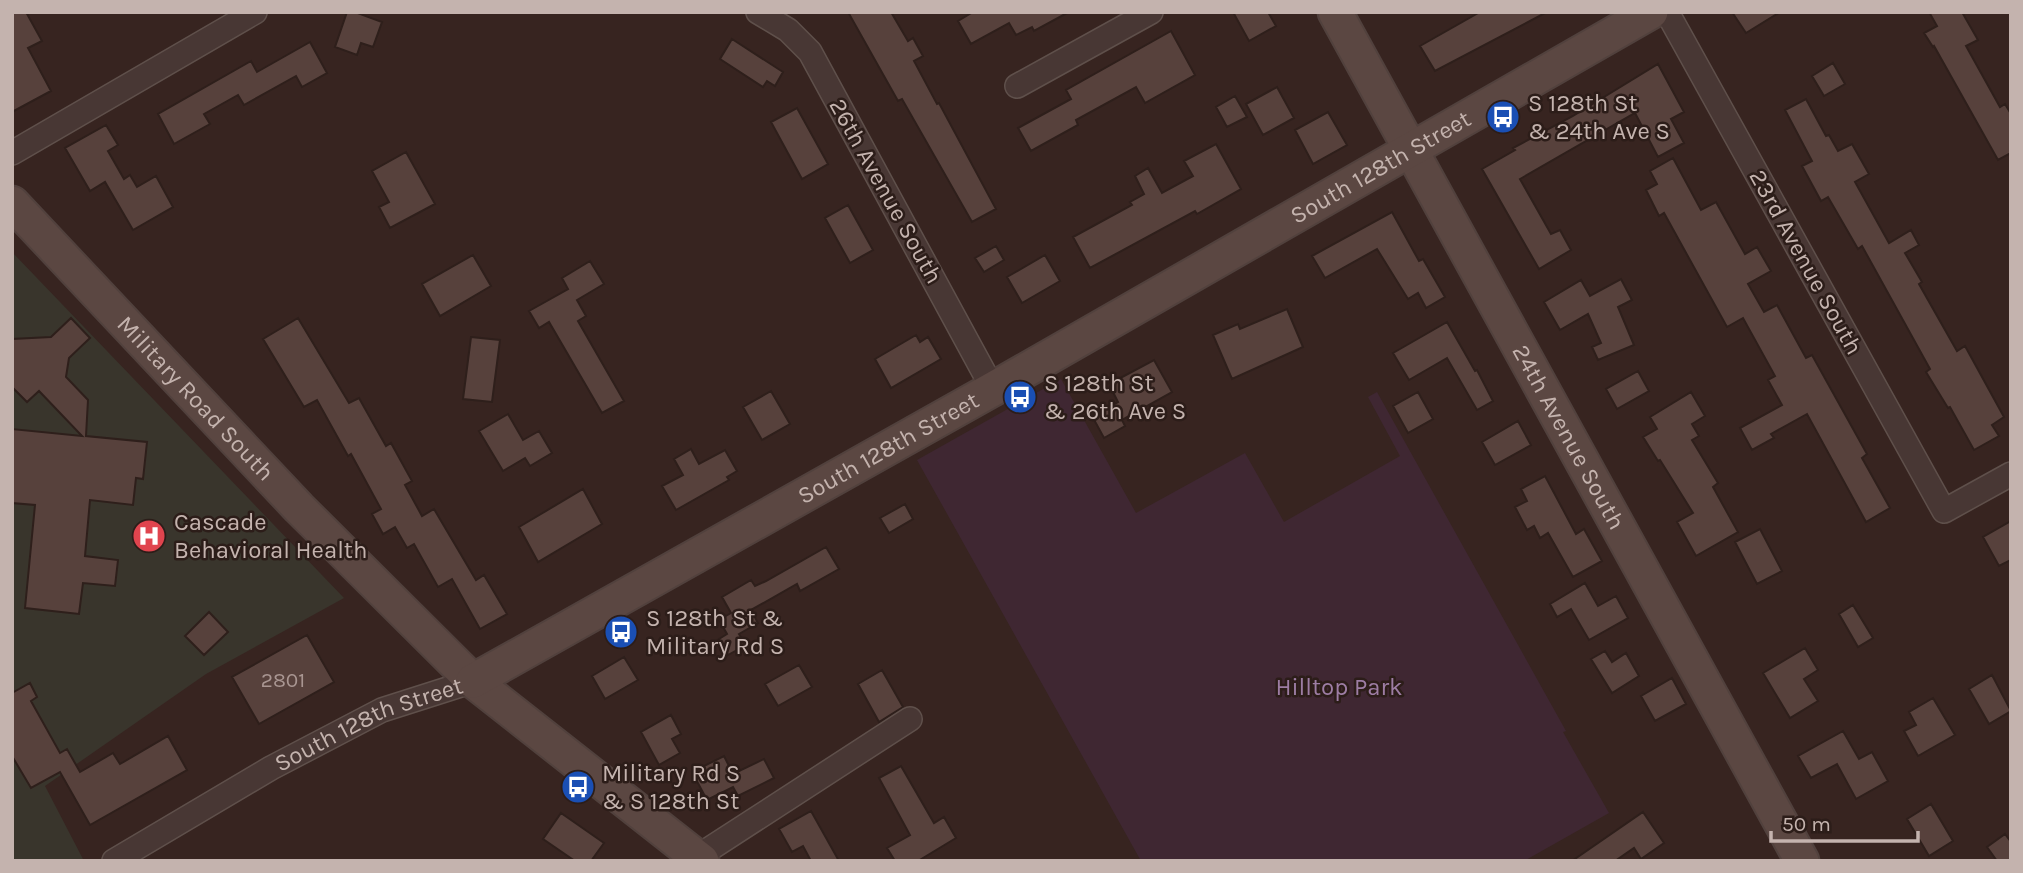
<svg xmlns="http://www.w3.org/2000/svg" width="2023" height="873" font-family="Karla,sans-serif">
<rect width="100%" height="100%" fill="#372420"/>
<path fill="#39352c" d="M 12,252 L 344,598 L 206,674 L 45,786 L 84,861 L 12,861 Z"/>
<path fill="#3f2732" d="M 1061,379 L 1136,513 L 1245,453 L 1284,522 L 1400,456 L 1368,397 L 1377,392 L 1566,731 L 1563,732 L 1609,813 L 1524,861 L 1141,861 L 917,460 Z"/>
<path fill="#57413c" stroke="#2e1f1b" stroke-width="2" d="M 12,12 L 26,12 L 42,41 L 28,48 L 51,91 L 12,112 Z
M 347,12 L 355,12 L 382,22 L 373,47 L 361,43 L 357,55 L 335,47 Z
M 848,12 L 891,12 L 908,41 L 913,38 L 923,56 L 914,61 L 937,104 L 939,103 L 996,209 L 972,222 L 902,99 L 898,101 Z
M 973,12 L 1069,12 L 1034,31 L 1032,27 L 1016,35 L 1009,23 L 971,44 L 958,21 Z
M 1233,12 L 1268,12 L 1276,26 L 1249,41 Z
M 1480,12 L 1547,12 L 1435,71 L 1420,46 Z
M 1732,12 L 1780,12 L 1746,33 Z
M 1929,12 L 1962,12 L 1978,40 L 1966,46 L 2000,107 L 2005,104 L 2011,114 L 2011,153 L 1998,160 L 1934,46 L 1933,47 L 1924,33 L 1937,26 Z
M 1171,31 L 1195,75 L 1145,103 L 1136,87 L 1076,120 L 1078,125 L 1031,151 L 1018,128 L 1071,99 L 1066,90 Z
M 732,39 L 783,72 L 775,86 L 767,81 L 763,87 L 720,59 Z
M 310,42 L 327,73 L 302,87 L 296,76 L 244,105 L 238,95 L 204,114 L 210,124 L 174,144 L 158,114 L 251,61 L 257,72 Z
M 1833,63 L 1845,84 L 1824,96 L 1812,76 Z
M 1658,64 L 1684,112 L 1671,119 L 1684,143 L 1658,157 L 1635,113 L 1520,179 L 1551,234 L 1560,230 L 1571,250 L 1539,269 L 1482,169 L 1515,150 L 1513,148 L 1573,116 Z
M 1277,87 L 1294,118 L 1263,135 L 1246,104 Z
M 1235,96 L 1247,117 L 1227,127 L 1216,107 Z
M 1806,99 L 1826,136 L 1829,135 L 1838,151 L 1852,144 L 1869,174 L 1855,182 L 1889,243 L 1911,230 L 1919,245 L 1905,253 L 1922,282 L 1919,284 L 1957,351 L 1965,346 L 2004,417 L 1992,425 L 1999,436 L 1974,450 L 1950,407 L 1948,408 L 1926,372 L 1930,369 L 1862,246 L 1858,249 L 1828,197 L 1821,201 L 1802,166 L 1812,161 L 1785,110 Z
M 797,108 L 828,164 L 802,179 L 771,122 Z
M 1328,112 L 1347,145 L 1313,164 L 1295,130 Z
M 106,125 L 118,145 L 108,151 L 124,179 L 130,175 L 137,187 L 156,176 L 173,207 L 133,230 L 105,182 L 90,191 L 65,148 Z
M 1216,144 L 1241,189 L 1197,214 L 1195,211 L 1090,268 L 1073,237 L 1132,205 L 1130,202 L 1144,194 L 1135,176 L 1148,168 L 1162,193 L 1193,176 L 1184,161 Z
M 406,152 L 435,204 L 390,228 L 379,207 L 389,202 L 372,171 Z
M 1673,158 L 1701,210 L 1716,202 L 1745,254 L 1757,247 L 1771,271 L 1748,284 L 1764,312 L 1777,305 L 1806,358 L 1812,355 L 1867,454 L 1862,458 L 1890,508 L 1866,522 L 1807,414 L 1771,434 L 1774,438 L 1752,450 L 1740,428 L 1782,405 L 1768,380 L 1775,376 L 1743,318 L 1727,327 L 1664,213 L 1659,216 L 1646,190 L 1657,184 L 1650,171 Z
M 848,205 L 873,250 L 850,263 L 825,218 Z
M 1392,212 L 1419,261 L 1423,259 L 1445,297 L 1426,308 L 1418,293 L 1408,299 L 1377,249 L 1325,278 L 1312,256 Z
M 996,246 L 1004,260 L 984,272 L 975,258 Z
M 473,255 L 491,286 L 440,316 L 422,284 Z
M 1045,255 L 1060,281 L 1022,303 L 1007,277 Z
M 590,261 L 604,284 L 577,300 L 586,316 L 578,321 L 624,401 L 602,413 L 549,322 L 539,328 L 529,311 L 568,289 L 562,278 Z
M 1621,279 L 1632,300 L 1618,307 L 1634,345 L 1598,360 L 1592,347 L 1601,343 L 1588,314 L 1560,330 L 1544,302 L 1581,280 L 1590,296 Z
M 1287,309 L 1303,347 L 1232,379 L 1213,335 L 1238,324 L 1240,329 Z
M 71,318 L 90,338 L 69,358 L 66,377 L 88,400 L 86,436 L 147,442 L 143,479 L 136,478 L 133,505 L 90,500 L 85,556 L 118,560 L 115,586 L 83,583 L 79,614 L 25,608 L 35,505 L 12,503 L 12,429 L 82,436 L 39,391 L 27,402 L 12,387 L 12,339 L 51,337 Z
M 298,318 L 349,403 L 359,398 L 386,446 L 391,443 L 412,481 L 405,485 L 422,516 L 434,509 L 476,580 L 484,575 L 507,614 L 480,629 L 452,579 L 438,587 L 414,544 L 407,548 L 395,527 L 383,534 L 372,514 L 381,509 L 351,454 L 348,456 L 317,400 L 304,407 L 263,339 Z
M 1447,322 L 1475,371 L 1477,370 L 1493,401 L 1477,410 L 1447,358 L 1409,380 L 1393,353 Z
M 916,335 L 920,342 L 928,337 L 941,359 L 891,388 L 875,359 Z
M 471,337 L 500,340 L 492,402 L 463,399 Z
M 1154,360 L 1172,392 L 1122,420 L 1125,426 L 1104,438 L 1092,416 L 1118,402 L 1109,384 Z
M 1638,371 L 1649,391 L 1617,409 L 1606,389 Z
M 771,391 L 790,424 L 762,440 L 743,407 Z
M 1418,392 L 1433,419 L 1408,433 L 1393,406 Z
M 1691,392 L 1705,416 L 1692,424 L 1699,436 L 1692,440 L 1718,483 L 1713,487 L 1738,532 L 1696,556 L 1677,522 L 1693,513 L 1660,460 L 1658,461 L 1643,437 L 1657,429 L 1650,417 Z
M 508,414 L 523,440 L 539,431 L 552,453 L 530,466 L 525,458 L 503,471 L 479,431 Z
M 1518,421 L 1531,445 L 1495,465 L 1482,442 Z
M 691,449 L 699,464 L 725,450 L 737,471 L 727,477 L 729,480 L 676,510 L 662,486 L 683,475 L 674,459 Z
M 1545,476 L 1576,534 L 1584,529 L 1602,561 L 1573,577 L 1548,533 L 1540,538 L 1534,526 L 1527,530 L 1515,507 L 1527,501 L 1521,489 Z
M 583,489 L 602,524 L 538,562 L 519,527 Z
M 905,504 L 913,519 L 889,533 L 880,518 Z
M 2011,521 L 2011,560 L 1999,566 L 1983,537 Z
M 1760,529 L 1782,571 L 1757,584 L 1735,542 Z
M 826,547 L 839,569 L 800,591 L 797,584 L 751,610 L 758,623 L 739,634 L 746,645 L 728,655 L 719,639 L 727,634 L 719,620 L 731,613 L 722,597 L 751,580 L 755,586 L 766,581 Z
M 1585,583 L 1598,606 L 1616,596 L 1628,618 L 1589,640 L 1571,609 L 1557,617 L 1550,604 Z
M 1853,605 L 1873,638 L 1858,647 L 1839,614 Z
M 209,612 L 228,632 L 204,655 L 185,636 Z
M 307,635 L 334,682 L 259,724 L 232,677 Z
M 1805,648 L 1818,670 L 1804,679 L 1818,701 L 1790,718 L 1763,673 Z
M 1605,651 L 1612,662 L 1626,653 L 1639,676 L 1612,693 L 1591,659 Z
M 624,657 L 638,680 L 605,699 L 592,676 Z
M 799,665 L 812,687 L 778,706 L 765,684 Z
M 882,670 L 903,707 L 879,722 L 858,684 Z
M 1992,675 L 2011,711 L 1989,724 L 1969,689 Z
M 1672,678 L 1686,704 L 1655,721 L 1641,696 Z
M 30,683 L 37,697 L 31,701 L 60,753 L 67,749 L 80,772 L 113,753 L 120,764 L 168,736 L 187,770 L 90,825 L 60,772 L 31,788 L 12,756 L 12,693 Z
M 1933,698 L 1955,735 L 1918,756 L 1904,731 L 1916,725 L 1909,712 Z
M 671,715 L 681,734 L 672,739 L 680,753 L 659,765 L 641,732 Z
M 1843,731 L 1859,759 L 1872,752 L 1888,781 L 1856,799 L 1837,764 L 1811,778 L 1798,756 Z
M 724,756 L 733,774 L 764,759 L 774,778 L 738,796 L 733,787 L 707,800 L 692,772 Z
M 901,766 L 934,823 L 944,817 L 956,838 L 918,861 L 895,861 L 887,848 L 910,835 L 879,778 Z
M 1931,804 L 1953,841 L 1929,856 L 1907,819 Z
M 811,811 L 839,861 L 811,861 L 803,846 L 792,852 L 779,829 Z
M 1643,812 L 1664,843 L 1641,859 L 1634,848 L 1615,861 L 1572,861 Z
M 561,813 L 604,843 L 591,861 L 575,861 L 543,839 Z
M 2005,834 L 2011,842 L 2011,861 L 1997,861 L 1987,847 Z"/>
<g fill="none" stroke-linecap="round" stroke-linejoin="round">
<defs>
<g id="street">
<path d="M 758,12 L 788,30 L 810,52 L 993,389"/>
<path d="M 1667,12 L 1944,511 L 2011,474"/>
<path d="M 1017,86 L 1151,12"/>
<path d="M 12,153 L 255,12"/>
<path id="s1" d="M 114,861 L 271,768 L 382,710 L 473,681"/>
<path d="M 691,861 L 910,719"/>
</g>
<g id="secondary">
<path id="s2" d="M 1335,12 L 1802,861"/>
<path id="s3" d="M 12,203 L 299,508 L 473,681 L 702,861"/>
<path id="s4" d="M 473,681 L 993,389 L 1651,12"/>
</g>
</defs>
<use href="#street" stroke="#5f504b" stroke-width="26"/>
<use href="#secondary" stroke="#51413d" stroke-width="37"/>
<use href="#street" stroke="#483734" stroke-width="23"/>
<use href="#secondary" stroke="#5b4742" stroke-width="33"/>
</g>
<defs>
<symbol id="bus-disc" viewBox="-11 -11 22 22"><circle r="9.5" fill="#1a4fb4" stroke="#2c1d19"/><path d="M-5-6H5V4H4V6H2V4H-2V6H-4V4H-5ZM-3.5-4V0h7V-4ZM-3.5 1.2v1.5H-2V1.2ZM2 1.2v1.5H3.5V1.2Z" fill="#fff"/></symbol>
<symbol id="hospital-disc" viewBox="-11 -11 22 22"><circle r="9.5" fill="#e0444e" stroke="#2c1d19"/><path d="M-5-5h3v3.5h4V-5h3V5h-3V1.5h-4V5h-3Z" fill="#fff"/></symbol>
</defs>
<g fill-rule="evenodd">
<use href="#bus-disc" x="1484" y="98" width="38" height="38"/>
<use href="#bus-disc" x="1001" y="378" width="38" height="38"/>
<use href="#hospital-disc" x="130" y="517" width="38" height="38"/>
<use href="#bus-disc" x="602" y="613" width="38" height="38"/>
<use href="#bus-disc" x="559" y="768" width="38" height="38"/>
</g>
<g text-anchor="middle" dominant-baseline="central" stroke-width="5" stroke-linejoin="round" paint-order="stroke">
<g font-size="21" fill="#a99692">
<text x="283" y="680">2801</text>
</g>
<g font-size="24" fill="#c4b3ae" stroke="#2c1d19" text-anchor="start">
<text x="1528" y="103">S 128th St<tspan x="1528" dy="28">&amp; 24th Ave S</tspan></text>
<text x="1044" y="383">S 128th St<tspan x="1044" dy="28">&amp; 26th Ave S</tspan></text>
<text x="174" y="522">Cascade<tspan x="174" dy="28">Behavioral Health</tspan></text>
<text x="646" y="618">S 128th St &amp;<tspan x="646" dy="28">Military Rd S</tspan></text>
<text x="602" y="773">Military Rd S<tspan x="602" dy="28">&amp; S 128th St</tspan></text>
</g>
<g font-size="24" fill="#c4b3ae" stroke="#2c1d19">
<text stroke="none"><textPath href="#s4" startOffset="1043">South 128th Street</textPath></text>
<text transform="translate(886 191) rotate(61)">26th Avenue South</text>
<text transform="translate(1806 262) rotate(61)">23rd Avenue South</text>
<text stroke="none"><textPath href="#s3" startOffset="268">Military Road South</textPath></text>
<text stroke="none"><textPath href="#s2" startOffset="485">24th Avenue South</textPath></text>
<text stroke="none"><textPath href="#s4" startOffset="476">South 128th Street</textPath></text>
<text stroke="none"><textPath href="#s1" startOffset="290">South 128th Street</textPath></text>
</g>
<g font-size="24" fill="#9d7da4" stroke="#2c1d19">
<text x="1339" y="687">Hilltop Park</text>
</g>
</g>
<rect width="2023" height="873" fill="none" stroke="#c4b3ae" stroke-width="28"/>
<path d="M1771 831v10h147v-10" fill="none" stroke="#c4b3ae" stroke-width="3.5"/>
<text x="1782" y="831" font-size="21" fill="#c4b3ae" stroke="#2c1d19" stroke-width="5" paint-order="stroke">50 m</text>
</svg>
